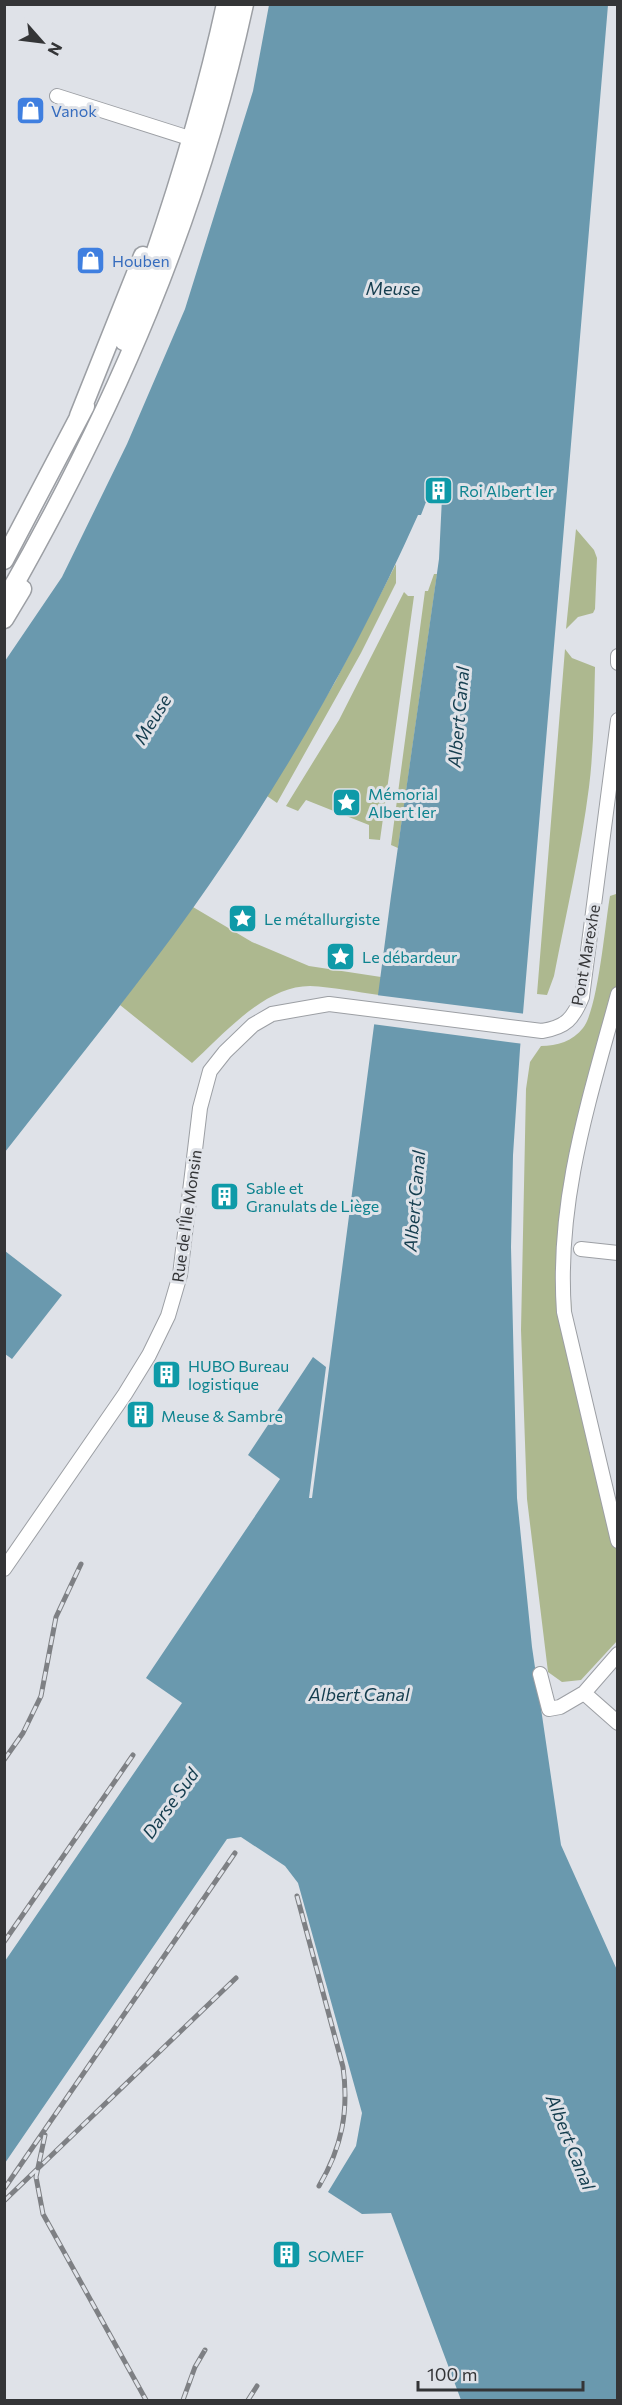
<svg xmlns="http://www.w3.org/2000/svg" width="622" height="2405" font-family="Commissioner,sans-serif">
<rect width="100%" height="100%" fill="#dfe2e8"/>
<path fill="#adb88f" d="M 576,529 L 594,550 L 597,558 L 595,609 L 593,613 L 578,617 L 566,629 Z
M 396,564 L 396,583 L 361,653 L 277,803 L 267,796 L 335,682 Z
M 434,574 L 437,574 L 398,848 L 391,845 L 425,591 L 428,591 Z
M 404,592 L 408,596 L 414,596 L 380,840 L 369,839 L 369,825 L 306,800 L 298,811 L 286,806 L 339,720 Z
M 565,649 L 572,658 L 595,667 C 594,707 594,747 589,787 C 581,850 566,914 554,976 L 547,995 L 537,994 Z
M 617,887 L 617,1006 L 578,1159 L 568,1243 L 572,1317 L 617,1514 L 617,1641 L 581,1680 L 562,1682 L 548,1672 L 527,1499 L 521,1330 L 526,1089 L 530,1062 L 541,1046 C 557,1046 573,1041 583,1028 C 598,1009 605,924 610,896 L 616,894 Z
M 193,907 L 252,942 L 309,966 L 381,977 L 379,995 C 356,992 333,987 310,986 C 264,986 223,1035 192,1063 L 120,1005 Z"/>
<path fill="#6a99ae" d="M 269,5 L 608,5 L 520,1049 L 513,1155 L 511,1247 L 517,1498 L 532,1647 L 561,1845 L 617,1970 L 617,2400 L 461,2400 L 391,2213 L 362,2214 L 328,2192 L 356,2146 L 362,2113 L 298,1883 L 285,1866 L 241,1837 L 227,1839 L 5,2163 L 5,1961 L 182,1703 L 146,1678 L 280,1479 L 248,1455 L 313,1357 L 326,1367 L 309,1498 L 312,1498 L 391,896 L 439,559 L 443,477 L 440,476 L 431,489 L 421,515 L 418,515 C 357,652 280,786 193,908 C 133,992 68,1071 5,1152 L 5,661 L 62,577 L 127,444 L 185,309 L 253,91 Z
M 5,1251 L 62,1295 L 12,1359 L 5,1354 Z"/>
<path fill="#dfe2e8" d="M 376,995 L 526,1014 L 524,1044 L 372,1024 Z"/>
<g fill="none" stroke-linecap="round" stroke-linejoin="round">
<defs>
<path id="minor" d="M 57,96 L 183,136
M 618,656 L 618,663
M 618,994 C 589,1101 556,1200 564,1312 L 618,1541
M 581,1249 L 618,1253
M 4,1569 L 125,1394 L 149,1355 L 168,1316 L 180,1275 L 200,1108 L 210,1071 L 225,1052 L 253,1025 L 272,1014 L 329,1004 L 542,1031 C 566,1027 573,1019 582,997 L 618,720
M 540,1674 L 549,1709 L 560,1707 L 584,1693 L 618,1723
M 584,1693 L 618,1654"/>
<path id="major" d="M 124,341 C 165,231 201,119 226,4
M 79,416 L 143,256
M 4,560 L 85,406
M 6,599 C 115,408 197,220 244,4
M 4,619 L 22,589"/>
</defs>
<use href="#minor" stroke="#9c9fa4" stroke-width="16"/>
<use href="#major" stroke="#9c9fa4" stroke-width="21"/>
<use href="#minor" stroke="#fff" stroke-width="14"/>
<use href="#major" stroke="#fff" stroke-width="18"/>
<defs>
<path id="rail" d="M 4,1760 L 23,1733 L 41,1696 L 56,1617 L 81,1564
M 297,1896 L 343,2067 C 349,2111 342,2147 319,2186
M 4,1942 L 133,1755
M 45,2135 L 36,2177 L 43,2214 L 146,2400
M 4,2189 L 235,1853
M 4,2201 L 236,1978
M 183,2400 L 195,2367 L 205,2350
M 248,2400 L 257,2386"/>
</defs>
<use href="#rail" stroke="#7e8084" stroke-width="5"/>
<use href="#rail" stroke="#dfe2e8" stroke-width="3" stroke-dasharray="9" stroke-linecap="butt"/>
</g>
<defs>
<symbol id="shop-square" viewBox="-11 -11 22 22"><rect x="-9" y="-9" width="18" height="18" rx="4" fill="#3f7fe0" stroke="#dfe2e8"/><path d="M-5-2.5h2.3a2.7 3.5 0 0 1 5.4 0H5L5.5 6h-11ZM-1.5-2.5h3a1.5 2.3 0 0 0-3 0Z" fill="#fff"/></symbol>
<symbol id="building-square" viewBox="-11 -11 22 22"><rect x="-9" y="-9" width="18" height="18" rx="4" fill="#0f9aa8" stroke="#dfe2e8"/><path d="M-4-6H4V6H1V3H-1V6H-4ZM-2.5-4.3h1.7v1.8h-1.7ZM.8-4.3h1.7v1.8H.8ZM-2.5-1h1.7V.8h-1.7ZM.8-1h1.7V.8H.8Z" fill="#fff"/></symbol>
<symbol id="sight-square" viewBox="-11 -11 22 22"><rect x="-9" y="-9" width="18" height="18" rx="4" fill="#0f9aa8" stroke="#dfe2e8"/><path d="M0-6L1.8-2.2L6-1.7L2.9 1.2L3.7 5.4L0 3.3L-3.7 5.4L-2.9 1.2L-6-1.7L-1.8-2.2Z" fill="#fff"/></symbol>
</defs>
<g fill-rule="evenodd">
<use href="#shop-square" x="14" y="94" width="33" height="33"/>
<use href="#shop-square" x="74" y="244" width="33" height="33"/>
<use href="#building-square" x="422" y="474" width="33" height="33"/>
<use href="#sight-square" x="330" y="786" width="33" height="33"/>
<use href="#sight-square" x="226" y="902" width="33" height="33"/>
<use href="#sight-square" x="324" y="940" width="33" height="33"/>
<use href="#building-square" x="208" y="1180" width="33" height="33"/>
<use href="#building-square" x="150" y="1358" width="33" height="33"/>
<use href="#building-square" x="124" y="1398" width="33" height="33"/>
<use href="#building-square" x="270" y="2238" width="33" height="33"/>
</g>
<g text-anchor="middle" dominant-baseline="central" stroke-width="6" stroke-linejoin="round" paint-order="stroke">
<g font-size="16" fill="#366cbe" stroke="#dfe2e8" text-anchor="start">
<text x="51" y="110">Vanok</text>
<text x="112" y="260">Houben</text>
</g>
<g font-size="16" fill="#0d838f" stroke="#dfe2e8" text-anchor="start">
<text x="459" y="490">Roi Albert Ier</text>
<text x="368" y="793">Mémorial<tspan x="368" dy="18">Albert Ier</tspan></text>
<text x="264" y="918">Le métallurgiste</text>
<text x="362" y="956">Le débardeur</text>
<text x="246" y="1187">Sable et<tspan x="246" dy="18">Granulats de Liège</tspan></text>
<text x="188" y="1365">HUBO Bureau<tspan x="188" dy="18">logistique</tspan></text>
<text x="161" y="1415">Meuse &amp; Sambre</text>
<text x="308" y="2255">SOMEF</text>
</g>
<g font-size="16" fill="#343537" stroke="#dfe2e8">
<text transform="translate(585 955) rotate(-80)">Pont Marexhe</text>
<text transform="translate(186 1216) rotate(-82)">Rue de l'Île Monsin</text>
</g>
<g font-size="18" font-style="italic" fill="#143d4e" stroke="#dfe2e8">
<text x="393" y="288">Meuse</text>
<text transform="translate(458 717) rotate(-85)">Albert Canal</text>
<text transform="translate(152 719) rotate(-59)">Meuse</text>
<text transform="translate(414 1201) rotate(-85)">Albert Canal</text>
<text x="359" y="1694">Albert Canal</text>
<text transform="translate(170 1803) rotate(-54)">Darse Sud</text>
<text transform="translate(571 2142) rotate(68)">Albert Canal</text>
</g>
</g>
<rect width="622" height="2405" fill="none" stroke="#343537" stroke-width="12"/>
<g transform="translate(42 42) rotate(118)" stroke="#dfe2e8" stroke-width="4.5" paint-order="stroke">
<path d="M0-4.5L10 22L0 15L-10 22Z" fill="#343537"/>
<text y="-9" font-size="16" font-weight="bold" text-anchor="middle" fill="#343537">N</text>
</g>
<path d="M418 2381v9h165v-9" fill="none" stroke="#343537" stroke-width="3"/>
<text x="427" y="2381" font-size="18" fill="#343537" stroke="#dfe2e8" stroke-width="4.5" paint-order="stroke">100 m</text>
</svg>
